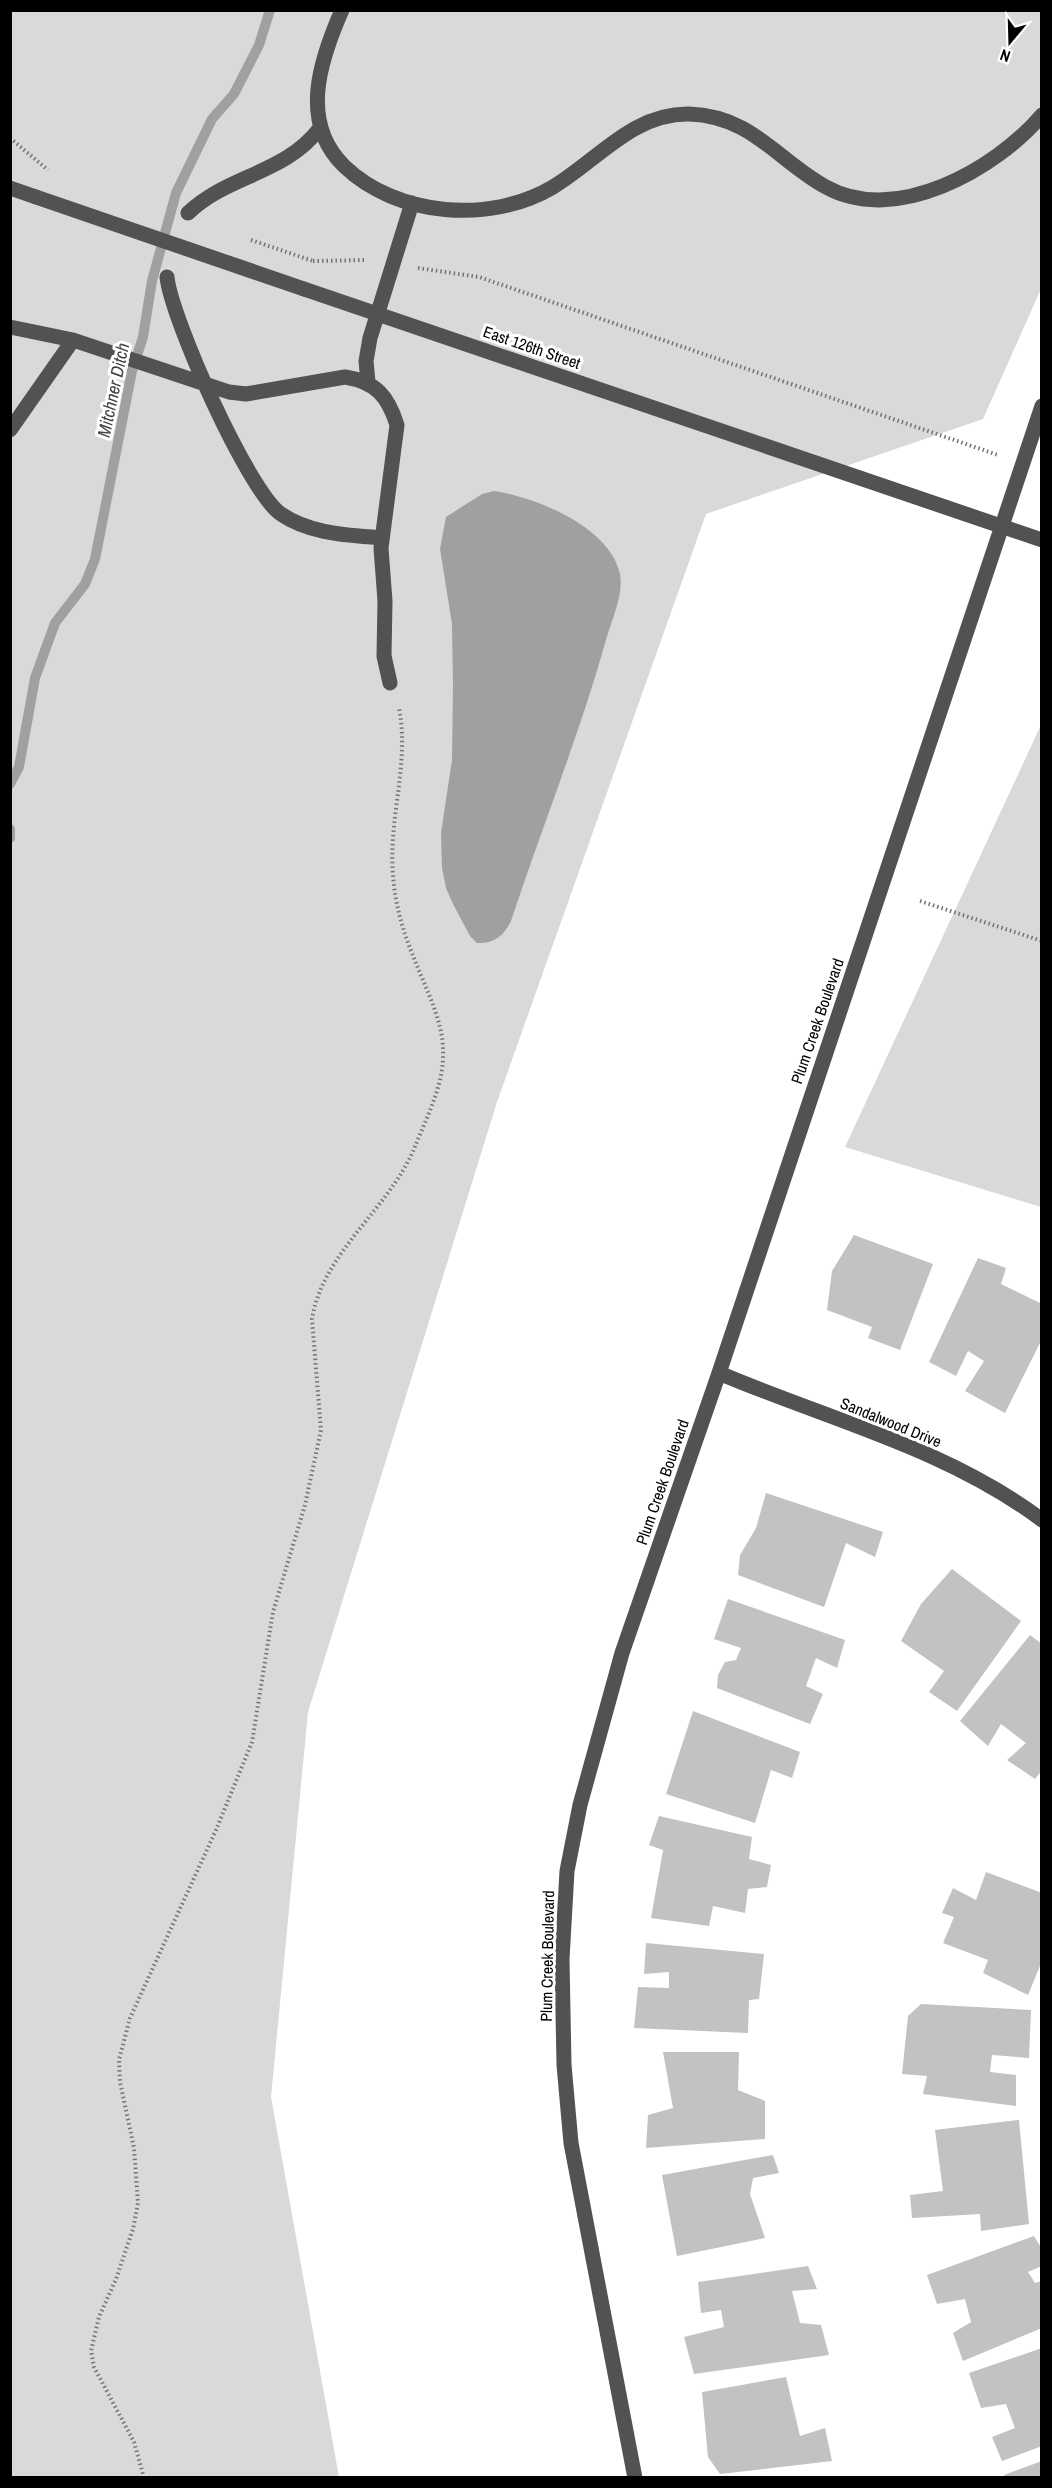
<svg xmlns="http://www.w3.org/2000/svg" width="1052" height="2488" font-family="'Archivo Narrow',sans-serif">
<rect width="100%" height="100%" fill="#fff"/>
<path fill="#d9d9d9" d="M 11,11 L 1041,11 L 1041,289 L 983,419 L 706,514 L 497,1102 L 308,1712 L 271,2097 L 339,2477 L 11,2478 Z
M 1041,725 L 1042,1207 L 1041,1207 L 845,1147 Z"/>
<path fill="#a0a0a0" d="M 494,491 C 536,497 610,527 620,574 C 624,595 611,621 606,640 C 579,736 542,827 511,921 C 504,936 494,944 477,943 L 470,936 L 453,904 L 446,888 L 442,868 L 441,833 L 452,760 L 453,684 L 452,624 L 440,549 L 446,517 L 482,494 Z"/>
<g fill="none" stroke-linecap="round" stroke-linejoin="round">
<path stroke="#a0a0a0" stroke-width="10" d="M 10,784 L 19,767 L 35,678 L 55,623 L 85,584 L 95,559 L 132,371 L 143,337 L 152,281 L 176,193 L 212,119 L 234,94 L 259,45 L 270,10
M 10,829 L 10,838"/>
</g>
<path fill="#c2c2c2" d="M 854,1235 L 933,1264 L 900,1350 L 868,1338 L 872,1327 L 827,1310 L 832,1271 Z
M 978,1258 L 1006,1268 L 1001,1284 L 1042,1304 L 1042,1339 L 1005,1413 L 965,1391 L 984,1361 L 968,1351 L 956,1376 L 929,1362 Z
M 766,1493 L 883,1532 L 875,1557 L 846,1543 L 824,1607 L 738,1575 L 740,1555 L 756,1528 Z
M 952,1569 L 1021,1621 L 957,1711 L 929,1692 L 944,1671 L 901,1641 L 921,1604 Z
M 728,1599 L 845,1640 L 837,1668 L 816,1658 L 806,1686 L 823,1694 L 810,1724 L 717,1688 L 718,1675 L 725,1662 L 736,1660 L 741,1648 L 714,1639 Z
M 1030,1635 L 1042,1644 L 1042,1770 L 1035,1779 L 1007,1760 L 1026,1743 L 1001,1724 L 988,1746 L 960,1721 Z
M 693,1711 L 800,1752 L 792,1778 L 771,1770 L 755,1823 L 666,1794 Z
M 659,1816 L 752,1837 L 749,1859 L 771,1865 L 767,1887 L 748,1889 L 745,1913 L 713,1906 L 709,1926 L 651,1918 L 663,1850 L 649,1845 Z
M 986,1872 L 1042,1893 L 1042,1961 L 1028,1995 L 983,1973 L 988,1960 L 943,1943 L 954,1917 L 942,1913 L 953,1888 L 976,1900 Z
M 646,1943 L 764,1954 L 759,1999 L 749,2000 L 748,2033 L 634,2028 L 638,1987 L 669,1988 L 669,1972 L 644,1974 Z
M 921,2004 L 1031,2010 L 1029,2058 L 992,2055 L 990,2072 L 1016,2075 L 1016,2106 L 923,2094 L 927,2076 L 902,2074 L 908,2016 Z
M 663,2052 L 739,2052 L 738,2090 L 765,2101 L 765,2139 L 646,2148 L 648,2115 L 673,2108 Z
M 1019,2120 L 1029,2224 L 981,2231 L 980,2214 L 912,2218 L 910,2195 L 943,2191 L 935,2130 Z
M 773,2155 L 779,2173 L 753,2178 L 750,2194 L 765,2238 L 677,2256 L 662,2175 Z
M 1034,2236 L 1042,2249 L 1042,2266 L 1028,2272 L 1035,2283 L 1042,2281 L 1042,2328 L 963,2361 L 953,2333 L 971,2322 L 965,2299 L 937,2304 L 927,2275 Z
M 808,2266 L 817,2289 L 792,2291 L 800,2323 L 821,2325 L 829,2355 L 694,2374 L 684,2337 L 724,2327 L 721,2310 L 701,2313 L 698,2282 Z
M 1042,2348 L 1042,2446 L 1002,2461 L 992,2437 L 1015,2428 L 1006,2404 L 981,2408 L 969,2373 Z
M 786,2377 L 800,2436 L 825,2428 L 832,2461 L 720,2474 L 708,2457 L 702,2392 Z
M 1042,2461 L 1042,2478 L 1005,2478 L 1004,2475 Z"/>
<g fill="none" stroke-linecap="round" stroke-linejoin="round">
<path stroke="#d9d9d9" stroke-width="15" stroke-dasharray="15 8" stroke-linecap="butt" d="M 167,277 L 188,213"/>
<path stroke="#747474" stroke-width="4" stroke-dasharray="1.5 3" stroke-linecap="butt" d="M 10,138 L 48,170
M 313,261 L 366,260
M 418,268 L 479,277 L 998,455
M 920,901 L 1042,941
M 144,2478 L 134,2442 L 94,2367 L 91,2351 L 99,2317 L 116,2279 L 133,2229 L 138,2203 L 134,2148 L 120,2082 L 119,2060 L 130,2018 L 216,1830 L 252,1742 L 273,1612 L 305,1505 L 321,1430 L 312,1319 C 323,1252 388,1210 414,1149 C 425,1121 442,1089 443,1058 C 445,1023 426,990 414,958 C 403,932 395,904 393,875 C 388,819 410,763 399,708"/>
<path stroke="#525252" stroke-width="15" d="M 342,10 C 320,60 299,122 344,166 C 397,217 491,224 553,187 C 598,160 633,113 689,114 C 752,116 777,160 826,187 C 896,226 996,169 1042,115
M 10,188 L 36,197
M 188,213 C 229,174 284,175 320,128
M 167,277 C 171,318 249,493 281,514 C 310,534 348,535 382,538
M 304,289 L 1042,540
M 10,327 L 73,340 L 229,392 L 246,394 L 345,377 C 376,382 388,396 397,425 L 381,548 L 385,601 L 384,656 L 390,683
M 368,382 L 366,361 L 370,338 L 412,203
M 10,430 L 73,340
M 719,1373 C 827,1419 946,1448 1042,1520
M 635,2478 L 571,2143 L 564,2065 L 562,1959 L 567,1871 L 580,1805 L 622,1653 L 719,1373 L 1042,406"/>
<path stroke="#747474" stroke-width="4" stroke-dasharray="1.5 3" stroke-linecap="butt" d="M 251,240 L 313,261"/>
<path stroke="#525252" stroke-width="15" d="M 36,197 L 304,289"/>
</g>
<g text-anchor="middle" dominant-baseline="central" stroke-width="6" stroke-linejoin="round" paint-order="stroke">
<g font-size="16" fill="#000" stroke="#fff">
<text transform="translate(532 347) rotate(19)">East 126th Street</text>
<text transform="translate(817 1021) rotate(-71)">Plum Creek Boulevard</text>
<text transform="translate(891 1422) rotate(22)">Sandalwood Drive</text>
<text transform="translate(662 1482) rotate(-71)">Plum Creek Boulevard</text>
<text transform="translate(547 1956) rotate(-89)">Plum Creek Boulevard</text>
</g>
<g font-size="18" font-style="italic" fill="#414141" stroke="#fff">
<text transform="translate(113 390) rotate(-78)">Mitchner Ditch</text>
</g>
</g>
<rect width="1052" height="2488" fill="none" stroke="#000000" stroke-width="24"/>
<g transform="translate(1010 42) rotate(199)" stroke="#ffffff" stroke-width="4.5" paint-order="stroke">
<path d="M0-4.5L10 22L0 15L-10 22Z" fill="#000000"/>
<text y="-9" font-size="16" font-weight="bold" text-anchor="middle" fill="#000000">N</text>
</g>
</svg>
